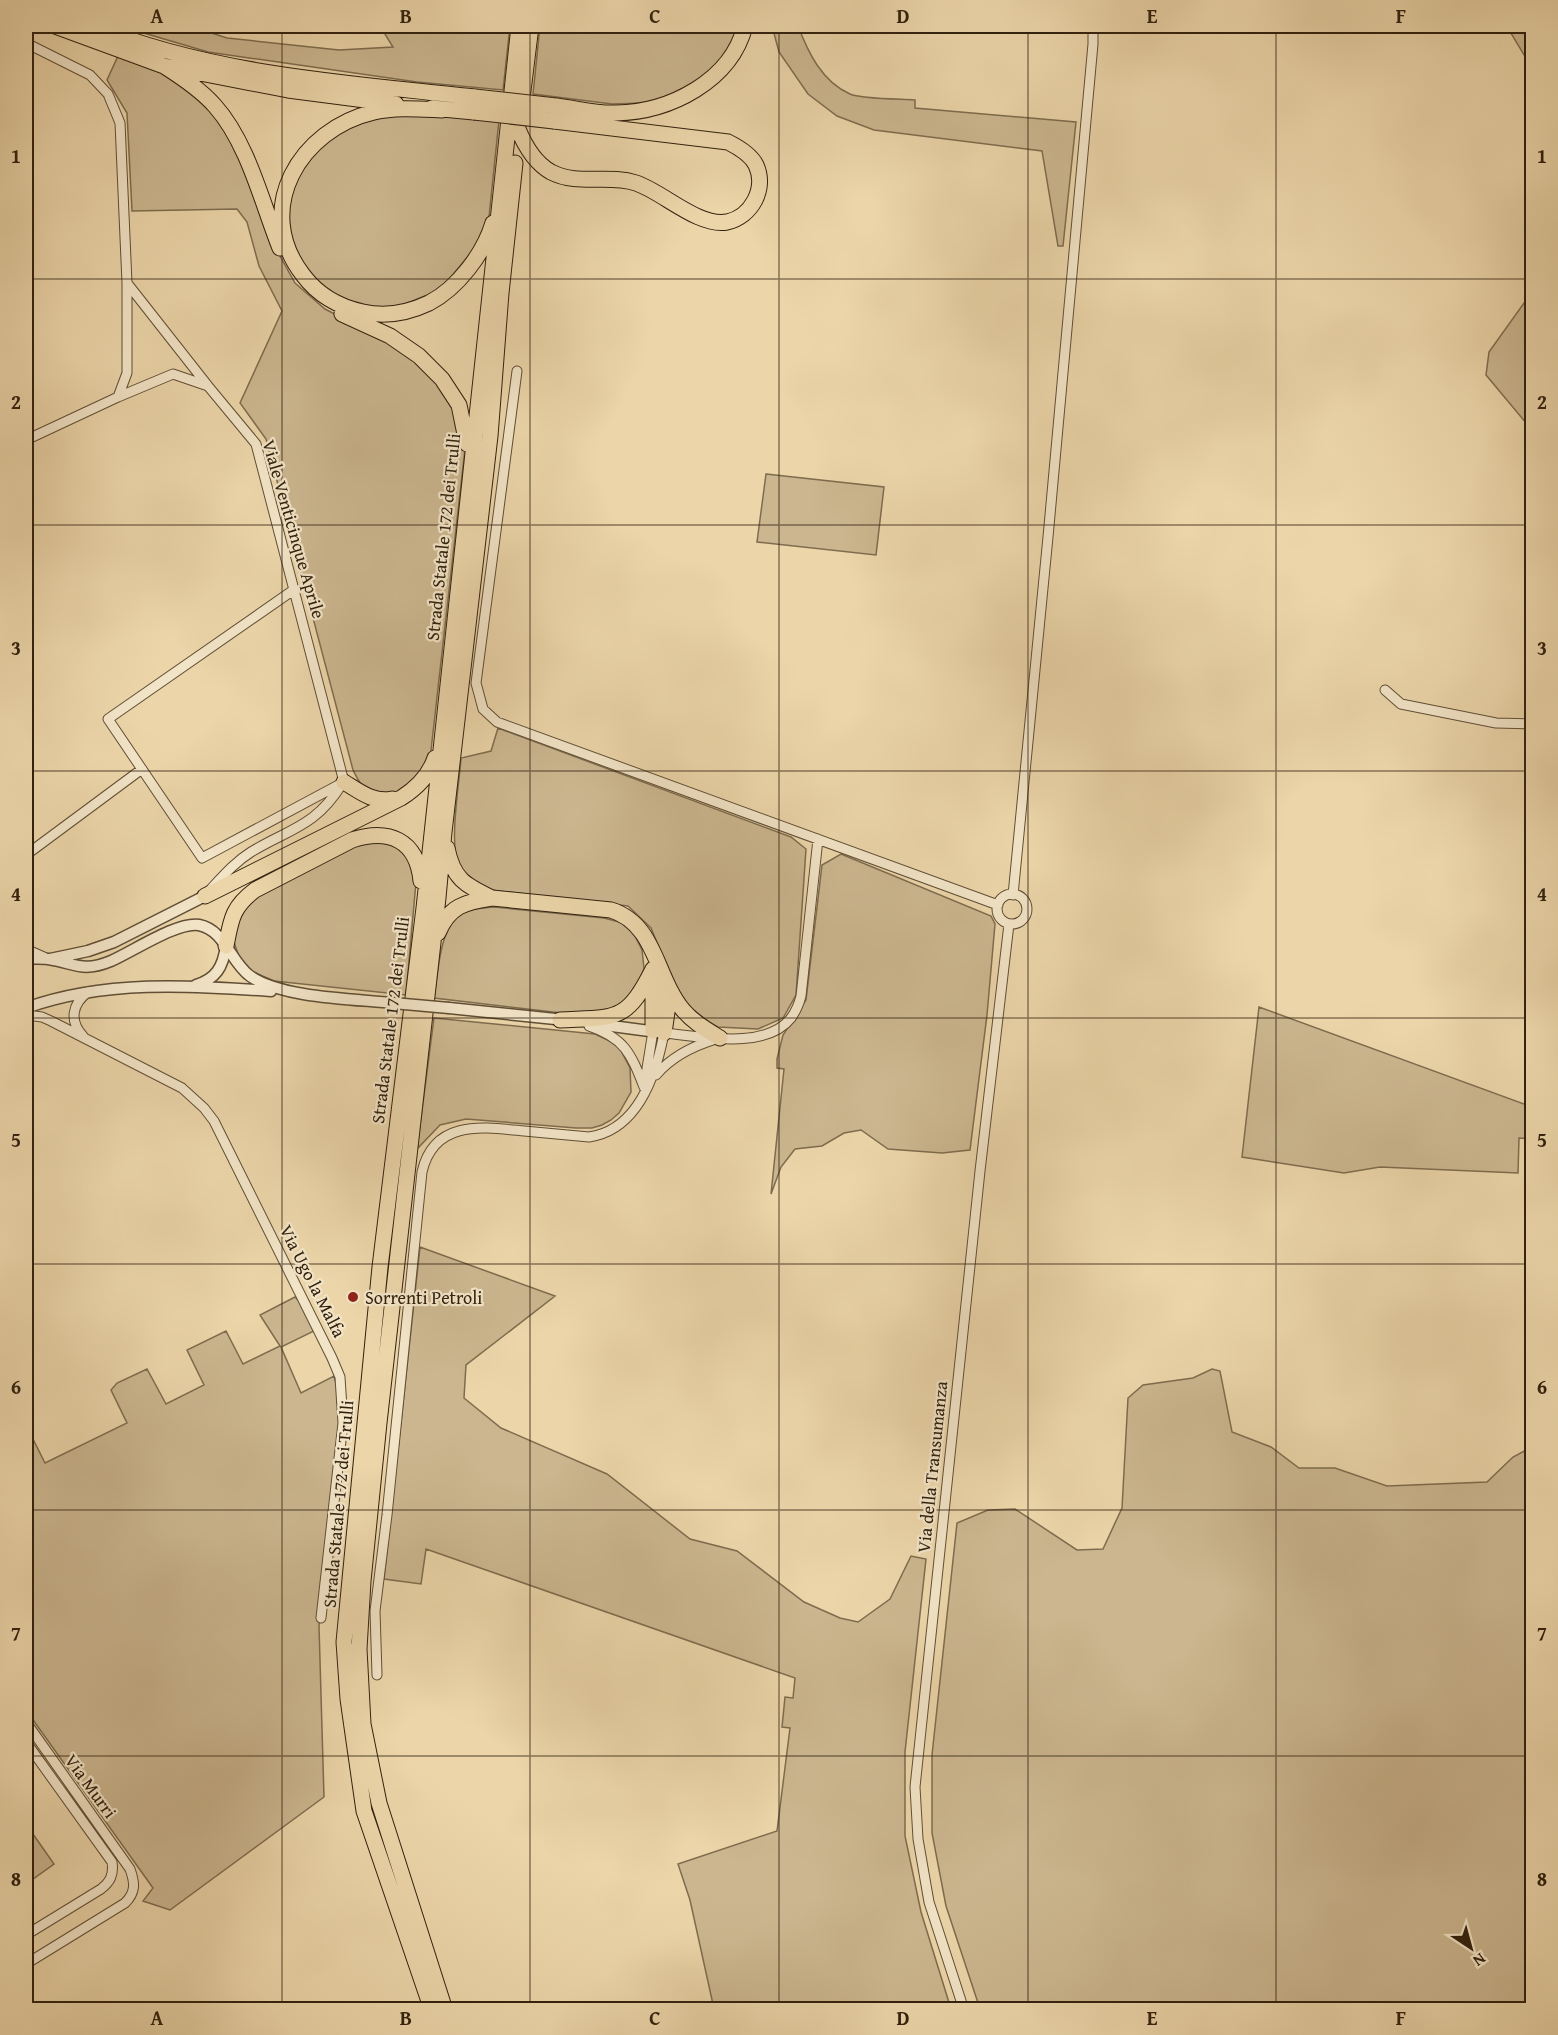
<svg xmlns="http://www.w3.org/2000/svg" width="1558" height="2035" font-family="'Gentium Book Plus',serif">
<rect width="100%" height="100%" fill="#ebd5a9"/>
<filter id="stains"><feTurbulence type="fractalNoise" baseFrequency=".00333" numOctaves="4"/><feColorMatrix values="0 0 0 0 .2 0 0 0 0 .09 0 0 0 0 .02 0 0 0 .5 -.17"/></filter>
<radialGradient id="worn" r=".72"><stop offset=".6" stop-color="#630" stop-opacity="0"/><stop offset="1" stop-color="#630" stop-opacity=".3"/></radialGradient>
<path fill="#cbb68f" stroke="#7e6c4e" stroke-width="1.5" d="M 120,26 L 190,26 L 227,38 L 339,50 L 393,47 L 380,26 L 510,26 L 503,90 L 417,82 L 208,52 Z
M 540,26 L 741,26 L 726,58 L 679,94 L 643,103 L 612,104 L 533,94 Z
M 772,26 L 798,26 C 808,52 822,82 850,94 C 861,99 901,99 915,100 L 915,108 L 1076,122 L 1063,246 L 1058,246 L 1042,151 L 874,130 L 837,116 L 808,94 L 779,52 Z
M 1507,26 L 1532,26 L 1532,68 L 1509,30 Z
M 118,56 L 167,74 L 207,102 L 235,139 L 280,256 L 295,283 L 325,309 L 416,356 L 459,413 L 465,449 L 430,759 C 421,783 391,805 366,789 C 360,785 356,776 353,770 L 266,439 L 240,403 L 282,311 L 259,266 L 247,222 L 237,209 L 132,211 L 127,113 L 107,80 Z
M 405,113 L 499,120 L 489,217 L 479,243 L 440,290 L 390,310 L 360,307 L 332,296 L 309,275 L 293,249 L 287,218 L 291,187 L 306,157 L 356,121 Z
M 1532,266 L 1532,430 L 1486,375 L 1489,352 L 1529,296 Z
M 766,474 L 884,487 L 876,555 L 757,542 Z
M 498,728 L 791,837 L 806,849 L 796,995 L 783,1018 L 758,1029 L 718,1027 L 692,1013 L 673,982 L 651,928 L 628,906 L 491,890 C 480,887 466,881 460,871 C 448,847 459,787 461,758 L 491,751 Z
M 383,838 L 408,853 L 416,882 L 406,995 L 274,981 L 253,972 L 239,957 L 232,936 L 236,915 L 251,899 L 356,842 Z
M 841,854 L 991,916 L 995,924 L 987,1015 L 970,1150 L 942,1153 L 888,1149 L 861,1130 L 844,1133 L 822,1146 L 795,1149 L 781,1167 L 771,1194 L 784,1069 L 777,1068 L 777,1059 L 783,1035 L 806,1000 L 822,865 Z
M 494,907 L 604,918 L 623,923 L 635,936 L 642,950 L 644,968 L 641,983 L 623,1007 L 587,1016 L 434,998 C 439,971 438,919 470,910 C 478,908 486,908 494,907 Z
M 1259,1007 L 1532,1107 L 1532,1139 L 1519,1138 L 1518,1173 L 1380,1167 L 1344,1173 L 1242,1157 Z
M 434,1018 L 595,1034 L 612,1042 L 620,1049 L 630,1068 L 631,1092 L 619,1113 L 611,1120 L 602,1125 L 592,1128 L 576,1128 L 466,1119 L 440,1125 L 417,1149 Z
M 1532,1033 L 1532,1100 L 1526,1098 Z
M 420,1247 L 555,1296 L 466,1365 L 464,1398 L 501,1428 L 607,1474 L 690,1539 L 737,1551 L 804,1602 L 840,1618 L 858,1622 L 890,1599 L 911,1556 L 926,1559 L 905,1752 L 905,1836 L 921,1912 L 951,2009 L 714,2009 L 690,1900 L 678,1864 L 777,1831 L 790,1728 L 782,1727 L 785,1697 L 793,1698 L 795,1678 L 426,1549 L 421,1584 L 384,1579 Z
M 295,1297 L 303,1305 L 316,1330 L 281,1347 L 301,1393 L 334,1376 L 341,1404 L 319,1626 L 324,1797 L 170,1910 L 143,1901 L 153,1888 L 26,1710 L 26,1430 L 28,1429 L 45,1463 L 127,1423 L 111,1390 L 117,1383 L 147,1369 L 166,1404 L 204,1385 L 187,1350 L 226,1331 L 243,1364 L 280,1346 L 260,1315 Z
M 1212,1369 L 1220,1371 L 1232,1432 L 1271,1447 L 1299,1468 L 1335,1468 L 1387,1486 L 1487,1482 L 1513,1457 L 1532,1447 L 1532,2009 L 980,2009 L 946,1906 L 932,1833 L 932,1755 L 957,1523 L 988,1510 L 1015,1509 L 1077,1550 L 1103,1549 L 1122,1508 L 1128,1398 L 1143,1385 L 1193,1378 Z
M 26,1824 L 54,1864 L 26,1884 Z"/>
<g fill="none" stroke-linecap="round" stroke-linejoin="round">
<defs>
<path id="minor" d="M 26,43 L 90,75 L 108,94 L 120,123 L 127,283 L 208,386
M 517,371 L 476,683 L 483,709 L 497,722 L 998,905
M 118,397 L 127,373 L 127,283
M 26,440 L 118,397 L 173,374 L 208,386 L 256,444 L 344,782
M 295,589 L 108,719 L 202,858 L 344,782
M 1385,690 L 1401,704 L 1496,723 L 1532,724
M 26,855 L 142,769
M 210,890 C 223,876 235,862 251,852 C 291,828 315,827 342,784
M997 909a15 15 0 1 1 30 0a15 15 0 1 1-30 0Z
M 1013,895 L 1048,537 L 1093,44 L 1093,26
M 26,949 L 44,957
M 26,1015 L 42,1017 L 51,1021 L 182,1088 L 204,1108 L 214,1121 L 332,1358 L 340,1377 L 343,1423 L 321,1618
M 589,1026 C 625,1038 631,1054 644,1087
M 83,1036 C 69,1021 72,1004 88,992
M 656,1075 C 672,1056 693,1046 716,1039
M 644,1087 L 653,1031
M 377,1675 L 375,1611 L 387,1515 L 422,1172 C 434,1119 483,1127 524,1131 C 546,1133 567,1135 589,1137 C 638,1130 656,1075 664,1033 C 700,1036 765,1051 791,1018 C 796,1011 799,1004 801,996 L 818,839
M 26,1722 L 130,1869 C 135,1883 136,1892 125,1903 L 26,1964
M 26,1742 L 112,1862 C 114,1875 110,1882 101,1889 L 26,1935
M 964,2010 L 929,1902 L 918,1839 L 915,1787 L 980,1171 L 1009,924"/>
<path id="tertiary" d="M 26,958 C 33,959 41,958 48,959 C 75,963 82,973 111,961 C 132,952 178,921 199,925 C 225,930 231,963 250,976 C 281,998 355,999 393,1003
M 50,959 L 88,951 L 114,942 L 205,896
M 196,985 C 216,979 223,967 226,946
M 26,1008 C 103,980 190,985 271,991
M 449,1008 L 565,1020
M 589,1023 L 657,1032"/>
<path id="trunk" d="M 55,26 L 164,66 L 288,90 L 396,104
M 93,26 C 213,75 348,83 475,97
M 164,66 C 183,78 201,90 215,106 C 248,143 262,203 280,248
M 556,106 C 575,108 596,114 616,113 C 670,112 731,81 745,26
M 432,108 L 474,112
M 442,110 C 419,109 396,107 374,112 C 300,129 252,209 303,275 C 318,295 339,307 363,312 C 386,317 408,313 429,303 C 458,288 484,253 493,223
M 520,115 L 531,26
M 518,129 C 525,146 535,163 551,172 C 578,186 608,174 636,183 C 663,192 698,227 727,222 C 751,217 767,189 756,165 C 751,155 738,147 728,142 L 554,121
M 342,314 L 390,336 L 419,356 L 442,379 L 459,405 L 467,444
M 344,782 C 359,791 373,803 392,799
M 447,848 C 453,879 465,885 492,898
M 205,896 L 401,798 C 417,788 429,776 435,758
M 438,933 C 449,906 465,902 492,898 L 611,910 C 656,924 655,976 683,1010 C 693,1022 707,1030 720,1038
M 226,946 C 231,920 232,907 255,890 L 352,840 C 389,828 417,840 421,881
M 653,973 L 653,1031
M 560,1020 C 616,1017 626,1023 653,969
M 664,1033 L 668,1005 L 667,988
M 432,2010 L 364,1811 L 348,1699 L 344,1642 L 380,1267 L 424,908 L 519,26
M 445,2010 L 379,1803 L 363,1724 L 359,1649 L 363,1581 L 379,1423 L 438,898 L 444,832 L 490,436 L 501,293 L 515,163"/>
</defs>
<use href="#minor" stroke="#604e35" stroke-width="11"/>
<use href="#tertiary" stroke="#604e35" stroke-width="13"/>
<use href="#trunk" stroke="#31210e" stroke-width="17"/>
<use href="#minor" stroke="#f2e4c7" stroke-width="9"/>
<use href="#tertiary" stroke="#f2e4c7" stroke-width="10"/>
<use href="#trunk" stroke="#ebd5a9" stroke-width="15"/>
<defs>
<path id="tertiary-bridge" d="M 393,1003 L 449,1008"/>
<path id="trunk-bridge" d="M 475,97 L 556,106
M 474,112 L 554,121"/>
</defs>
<use href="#tertiary-bridge" stroke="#604e35" stroke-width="13" stroke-linecap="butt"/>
<use href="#trunk-bridge" stroke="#31210e" stroke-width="17" stroke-linecap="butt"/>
<use href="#tertiary-bridge" stroke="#f2e4c7" stroke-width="10"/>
<use href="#trunk-bridge" stroke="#ebd5a9" stroke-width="15"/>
</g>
<path fill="none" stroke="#31210e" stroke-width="1.5" stroke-opacity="0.55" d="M 282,26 L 282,2010M 530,26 L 530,2010M 779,26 L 779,2010M 1028,26 L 1028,2010M 1276,26 L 1276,2010M 26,279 L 1532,279M 26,525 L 1532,525M 26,771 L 1532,771M 26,1018 L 1532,1018M 26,1264 L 1532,1264M 26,1510 L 1532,1510M 26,1756 L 1532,1756"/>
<circle fill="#8f2418" stroke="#f2e4c7" stroke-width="2" cx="353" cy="1297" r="6"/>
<g text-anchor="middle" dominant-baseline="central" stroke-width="4.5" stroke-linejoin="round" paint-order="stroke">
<g font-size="18" fill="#31210e" stroke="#f2e4c7">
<text transform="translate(294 529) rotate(74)">Viale Venticinque Aprile</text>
<text transform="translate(443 537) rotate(-84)">Strada Statale 172 dei Trulli</text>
<text transform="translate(390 1020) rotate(-83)">Strada Statale 172 dei Trulli</text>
<text transform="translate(313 1281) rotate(63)">Via Ugo la Malfa</text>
<text transform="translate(932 1467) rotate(-84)">Via della Transumanza</text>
<text transform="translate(338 1504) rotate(-85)">Strada Statale 172 dei Trulli</text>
<text transform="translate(91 1786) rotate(54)">Via Murri</text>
</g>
<g font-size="18" fill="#31210e" stroke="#f2e4c7" text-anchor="start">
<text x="365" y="1297">Sorrenti Petroli</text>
</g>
</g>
<rect width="1558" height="2035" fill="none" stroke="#ebd5a9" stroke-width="66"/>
<g transform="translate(1471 1948) rotate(144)" stroke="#f2e4c7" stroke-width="4.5" paint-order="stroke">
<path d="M0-4.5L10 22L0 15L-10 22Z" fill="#31210e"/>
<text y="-9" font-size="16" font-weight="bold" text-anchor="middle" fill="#31210e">N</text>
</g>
<rect x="33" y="33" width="1492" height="1969" fill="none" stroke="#31210e" stroke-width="2"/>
<g font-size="20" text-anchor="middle" font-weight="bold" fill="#31210e">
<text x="157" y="23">A</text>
<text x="406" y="23">B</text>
<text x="655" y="23">C</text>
<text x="903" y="23">D</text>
<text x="1152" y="23">E</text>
<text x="1401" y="23">F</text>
<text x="16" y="163">1</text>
<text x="1542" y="163">1</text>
<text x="16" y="409">2</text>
<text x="1542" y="409">2</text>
<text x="16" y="655">3</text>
<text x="1542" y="655">3</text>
<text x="16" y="901">4</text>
<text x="1542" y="901">4</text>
<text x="16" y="1147">5</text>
<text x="1542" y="1147">5</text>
<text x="16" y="1394">6</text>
<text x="1542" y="1394">6</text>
<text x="16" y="1640">7</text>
<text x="1542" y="1640">7</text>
<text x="16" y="1886">8</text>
<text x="1542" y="1886">8</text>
<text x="157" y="2025">A</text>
<text x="406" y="2025">B</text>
<text x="655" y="2025">C</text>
<text x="903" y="2025">D</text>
<text x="1152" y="2025">E</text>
<text x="1401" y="2025">F</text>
</g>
<rect width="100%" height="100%" filter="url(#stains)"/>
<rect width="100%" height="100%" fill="url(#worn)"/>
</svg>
